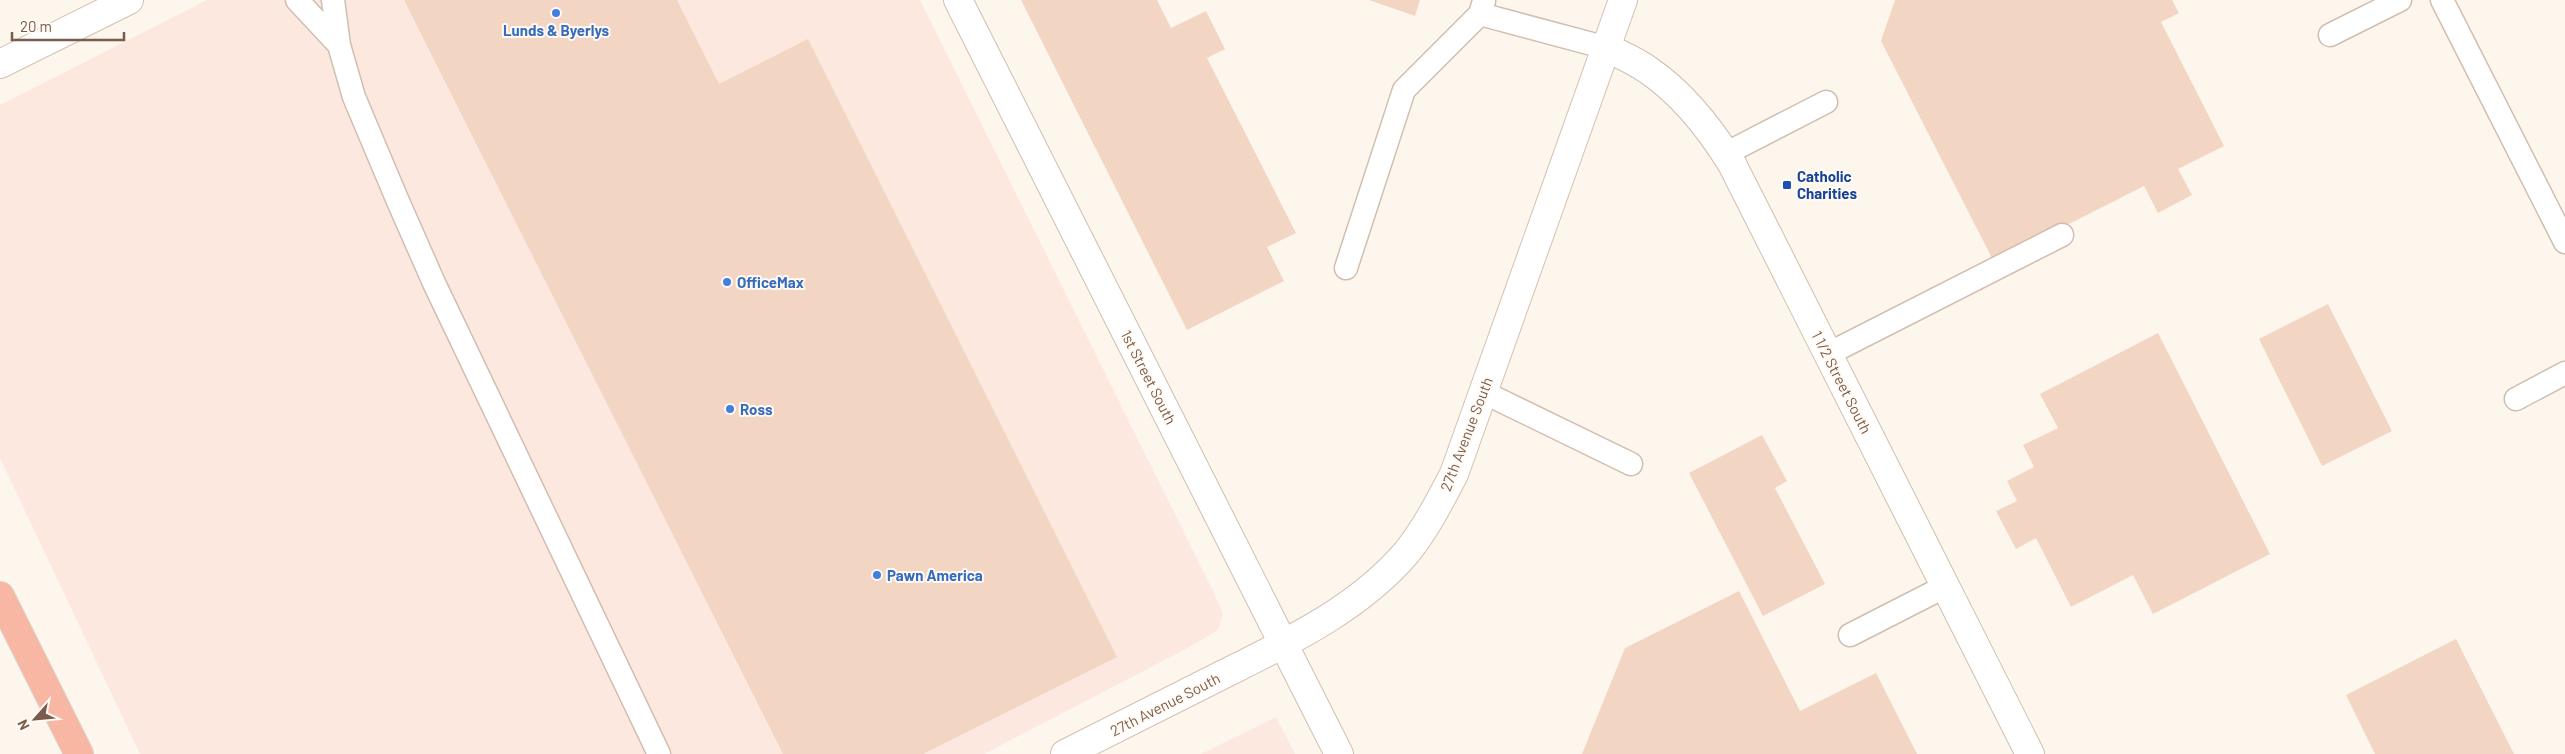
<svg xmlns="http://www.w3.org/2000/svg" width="2565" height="754" font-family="Barlow,sans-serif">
<rect width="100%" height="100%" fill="#fdf6ec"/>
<path fill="#fde8e0" d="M 207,0 L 920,0 L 1213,591 L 1223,614 L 1218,630 L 1186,649 L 984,754 L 140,754 L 0,458 L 0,105 Z
M 1276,717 L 1295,754 L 1201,754 Z"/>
<path fill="#f3d5c3" d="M 404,0 L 677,0 L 719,84 L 808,39 L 1117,657 L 923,754 L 783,754 Z
M 1021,0 L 1157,0 L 1171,28 L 1206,11 L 1225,49 L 1207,58 L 1296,233 L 1267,247 L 1284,281 L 1187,330 Z
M 1369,0 L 1420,0 L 1415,16 Z
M 1895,0 L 2172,0 L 2179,13 L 2161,22 L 2224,146 L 2178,169 L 2192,195 L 2158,213 L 2144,186 L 1994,262 L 1881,41 Z
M 2328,304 L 2392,431 L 2322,466 L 2259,339 Z
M 2158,333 L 2270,554 L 2153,614 L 2133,575 L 2071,607 L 2036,538 L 2016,549 L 1996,511 L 2017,501 L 2007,481 L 2034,467 L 2023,445 L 2058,428 L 2040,394 Z
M 1762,435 L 1787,481 L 1775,488 L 1825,584 L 1763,616 L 1689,473 Z
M 1739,591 L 1800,711 L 1876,673 L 1917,754 L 1582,754 L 1625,648 Z
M 2456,639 L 2514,754 L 2375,754 L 2346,695 Z"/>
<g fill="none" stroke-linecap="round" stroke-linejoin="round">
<defs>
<path id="lane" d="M 297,0 L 339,45
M 333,0 L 339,45 L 354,97 L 397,199 L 434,283 L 659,754
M 2442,0 L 2565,242
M 1484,1 L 1480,14 L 1607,48
M 2330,35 L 2400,0
M 1725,154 L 1826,102
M 1346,268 L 1404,90 L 1480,14
M 1828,354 L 2062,235
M 1483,392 L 1631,464
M 2516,399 L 2565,373
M 1850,635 L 1946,586"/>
<path id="street" d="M 958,0 L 1339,754
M 1607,48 C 1621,55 1636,61 1648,70 C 1682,93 1711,130 1732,164 L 2030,754"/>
<path id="secondary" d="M 0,64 L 129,0
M 1065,754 C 1116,728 1167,703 1218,677 C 1284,644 1358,610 1407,552 C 1426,528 1440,501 1454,474 L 1623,0"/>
<path id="highway" d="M 0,596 L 79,754"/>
</defs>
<use href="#lane" stroke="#d1beb0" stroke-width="25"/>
<use href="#street" stroke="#d1beb0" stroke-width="30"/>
<use href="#secondary" stroke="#d6c0b0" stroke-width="30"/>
<use href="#highway" stroke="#dad1cd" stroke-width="30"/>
<use href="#lane" stroke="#fff" stroke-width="22"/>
<use href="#street" stroke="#fff" stroke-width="28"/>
<use href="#secondary" stroke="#fff" stroke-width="28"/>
<use href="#highway" stroke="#f7b7a3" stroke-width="28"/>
</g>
<g fill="#3f7fe0" stroke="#fffaf3" stroke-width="2">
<circle cx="556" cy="13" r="5"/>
<circle cx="727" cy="282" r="5"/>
<circle cx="730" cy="409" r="5"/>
<circle cx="877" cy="575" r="5"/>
</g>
<rect fill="#1a4fb4" stroke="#fffaf3" stroke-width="2" x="1782" y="180" width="10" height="10" rx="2.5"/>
<g text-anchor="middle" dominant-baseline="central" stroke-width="4" stroke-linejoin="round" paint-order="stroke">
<g font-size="15" font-weight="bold" fill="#366cbe" stroke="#fffaf3" text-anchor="start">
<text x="556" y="30" text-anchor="middle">Lunds &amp; Byerlys</text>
<text x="737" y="282">OfficeMax</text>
<text x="740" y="409">Ross</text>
<text x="887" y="575">Pawn America</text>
</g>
<g font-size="15" font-weight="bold" fill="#164399" stroke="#fffaf3" text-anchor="start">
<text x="1797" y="176">Catholic<tspan x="1797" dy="17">Charities</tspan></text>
</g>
<g font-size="15" fill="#7a5c4d" stroke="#fffaf3">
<text transform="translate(1149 377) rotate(63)">1st Street South</text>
<text transform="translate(1842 382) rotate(63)">1 1/2 Street South</text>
<text transform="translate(1466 434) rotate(-69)">27th Avenue South</text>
<text transform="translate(1165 704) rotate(-27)">27th Avenue South</text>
</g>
</g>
<g transform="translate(35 719) rotate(243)" stroke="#fffaf3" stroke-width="4" paint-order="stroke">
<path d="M0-4L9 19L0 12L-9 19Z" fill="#7a5c4d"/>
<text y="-8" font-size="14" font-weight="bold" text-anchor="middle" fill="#7a5c4d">N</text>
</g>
<path d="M12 32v8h112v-8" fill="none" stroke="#7a5c4d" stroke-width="2.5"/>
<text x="20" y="32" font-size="15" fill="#7a5c4d" stroke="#fffaf3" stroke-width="4" paint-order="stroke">20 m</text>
</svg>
